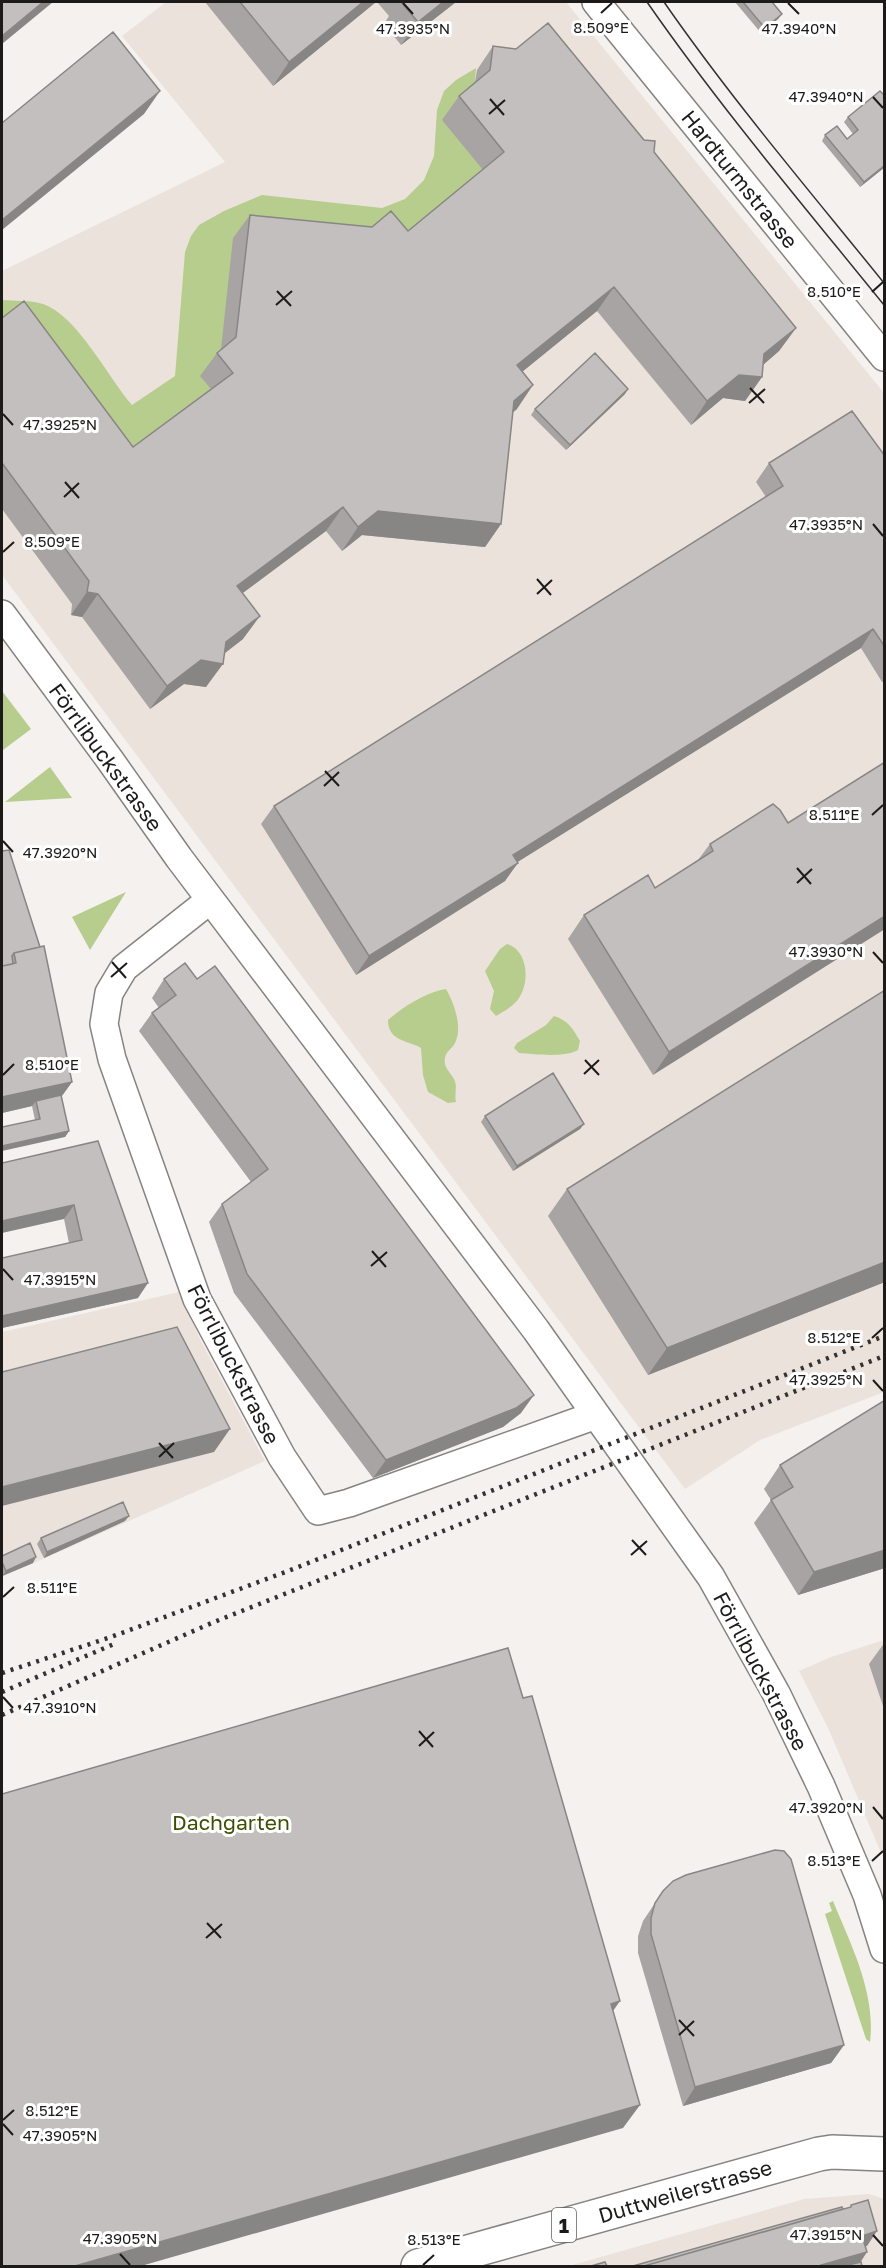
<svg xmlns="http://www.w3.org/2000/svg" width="886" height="2268" font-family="'Golos Text',sans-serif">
<rect width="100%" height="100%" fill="#f4f1ef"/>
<path fill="#ece2dc" d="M 166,2 L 566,2 L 884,393 L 884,1392 L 760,1440 L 685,1489 L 2,575 L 2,271 L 225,162 L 122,36 Z
M 179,1292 L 201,1341 L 265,1461 L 2,1577 L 2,1332 Z
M 884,1640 L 884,1860 L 829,1730 L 799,1671 L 831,1657 Z
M 869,2194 L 884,2199 L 884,2266 L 569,2266 L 804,2199 Z"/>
<path fill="#b6cd8d" d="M 476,68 L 474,93 L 488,176 L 217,396 L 117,471 L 2,329 L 2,300 C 14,301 31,300 43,304 C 77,315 109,379 132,405 L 175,376 L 185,252 L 191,236 L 199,225 L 224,211 L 262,195 L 382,208 L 405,199 L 424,180 L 434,156 L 437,110 L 444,91 L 456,80 Z
M 2,691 L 31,729 L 3,750 L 2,749 Z
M 50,767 L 72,798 L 5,802 Z
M 126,892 L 90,950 L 72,917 Z
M 507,944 C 528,950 530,982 519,998 C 514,1006 504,1011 496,1016 L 490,1009 L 494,991 L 485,971 L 500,949 Z
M 446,989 C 454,1003 463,1027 455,1043 C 452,1049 446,1051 445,1058 C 443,1067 450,1072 454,1079 C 458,1087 454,1094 456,1102 L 448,1103 L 428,1092 L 423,1075 L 421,1048 C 407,1040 388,1041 388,1020 C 403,1007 426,992 446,989 Z
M 554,1016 C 568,1020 573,1029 580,1041 L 578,1050 C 565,1058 534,1054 519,1053 L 514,1048 L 517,1043 L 546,1025 Z
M 833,1901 C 851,1945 876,1993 870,2042 L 866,2039 L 825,1914 L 832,1911 L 829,1903 Z"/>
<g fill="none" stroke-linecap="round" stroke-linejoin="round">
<defs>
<path id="minor" d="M 596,2 L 884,357
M 2,614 L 110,760 L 179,858 L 536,1330 L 711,1577 L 776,1693 L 821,1786 L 867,1895 L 884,1949
M 210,900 L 124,968 L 109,993 L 104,1024 L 112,1059 L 197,1299 L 282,1457 L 318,1511 L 349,1503 L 596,1415"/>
<path id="primary" d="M 418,2266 L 819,2154 L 832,2152 L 884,2154"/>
</defs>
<use href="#minor" stroke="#868381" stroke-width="30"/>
<use href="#primary" stroke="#868381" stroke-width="36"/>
<use href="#minor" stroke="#fff" stroke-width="27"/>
<use href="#primary" stroke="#fff" stroke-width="33"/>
<path stroke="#333231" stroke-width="1.5" d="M 647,2 C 720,107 803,205 884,305
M 664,2 C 732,100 809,190 884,283"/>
<path stroke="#333231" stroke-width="4.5" stroke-dasharray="3 6" stroke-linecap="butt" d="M 2,1673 L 111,1637 L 288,1571 L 884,1336
M 2,1692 L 114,1644
M 2,1715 L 214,1622 L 884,1356"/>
</g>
<path fill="#a8a4a3" d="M 205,2 L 376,2 L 273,86 Z
M 377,2 L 456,2 L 401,45 L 384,24 L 389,16 Z
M 735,2 L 774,2 L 773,3 L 782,14 L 778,19 L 761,33 Z
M 493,46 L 654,152 L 796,328 L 779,351 L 763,365 L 762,377 L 745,401 L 723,398 L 691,425 L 597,311 L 522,372 L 517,409 L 513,412 L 501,524 L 485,547 L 362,535 L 342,551 L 326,531 L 242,593 L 243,639 L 224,654 L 206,687 L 184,684 L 150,709 L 82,617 L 71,615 L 72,604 L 2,509 L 2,318 L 133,447 L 211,389 L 200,376 L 217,353 L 221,349 L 233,238 L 250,215 L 408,231 L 483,170 L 442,120 L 459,96 L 475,82 L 477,70 Z
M 885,96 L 885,167 L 860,187 L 822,141 L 825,135 L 847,139 L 853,134 L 844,122 L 848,117 Z
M 625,394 L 566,450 L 531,415 L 535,409 Z
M 885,456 L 885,681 L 882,682 L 861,648 L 517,862 L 505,881 L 356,975 L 261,824 L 274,806 L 766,497 L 756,482 L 769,463 Z
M 885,762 L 653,1075 L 568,939 L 584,915 L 655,888 L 698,860 L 710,844 L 788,823 Z
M 2,851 L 72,1082 L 61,1097 L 69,1131 L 65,1137 L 35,1120 L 32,1106 L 2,1113 Z
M 164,979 L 197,979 L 521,1413 L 503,1427 L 373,1478 L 234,1293 L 209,1222 L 222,1204 L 251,1182 L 139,1031 L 152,1013 L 159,1008 L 152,998 Z
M 485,1116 L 584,1124 L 580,1129 L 513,1171 L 481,1122 Z
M 98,1141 L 138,1298 L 2,1328 L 2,1258 L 69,1243 L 64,1219 Z
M 567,1189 L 885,1282 L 648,1375 L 548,1216 Z
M 885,1400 L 885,1568 L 798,1595 L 754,1523 L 771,1500 L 764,1489 L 780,1465 Z
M 125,1521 L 44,1558 L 37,1544 L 41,1538 Z
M 2,1556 L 33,1563 L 2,1576 Z
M 885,1642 L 885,1712 L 869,1664 Z
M 663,1891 L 844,2045 L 831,2063 L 683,2106 L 638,1953 L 638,1936 L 643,1921 Z"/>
<path fill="#888685" d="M 43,2 L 53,2 L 2,44 L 2,36 Z
M 363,2 L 376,2 L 273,86 L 289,62 Z
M 443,2 L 456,2 L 401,45 L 418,22 Z
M 782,14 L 778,19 L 761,33 L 765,28 Z
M 160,91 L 144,114 L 2,230 L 2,220 Z
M 885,165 L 885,167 L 860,187 L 864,182 Z
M 614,287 L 597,311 L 501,389 L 517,365 Z
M 796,328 L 779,351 L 750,376 L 762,377 L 745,401 L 723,398 L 691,425 L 707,401 Z
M 533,385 L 517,409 L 497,425 L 514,401 Z
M 628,389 L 625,394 L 566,450 L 570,445 Z
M 343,507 L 326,531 L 220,610 L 237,586 Z
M 378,511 L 501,524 L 485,547 L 362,535 L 342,551 L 358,527 Z
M 87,592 L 98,594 L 82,617 L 71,615 Z
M 260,616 L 243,639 L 213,662 L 223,664 L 206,687 L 184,684 L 150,709 L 167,686 Z
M 873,629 L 861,648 L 500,873 L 513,855 Z
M 518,863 L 505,881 L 356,975 L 369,956 Z
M 885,916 L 885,929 L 653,1075 L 669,1052 Z
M 72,1082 L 59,1100 L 36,1101 L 32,1106 L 2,1113 L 2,1097 Z
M 584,1124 L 580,1129 L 513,1171 L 517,1166 Z
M 69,1131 L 65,1137 L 2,1151 L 2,1146 Z
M 74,1205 L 64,1219 L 2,1233 L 2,1221 Z
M 885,1262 L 885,1282 L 648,1375 L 667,1348 Z
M 148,1283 L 138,1298 L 2,1328 L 2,1316 Z
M 534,1395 L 521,1413 L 503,1427 L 373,1478 L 386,1460 Z
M 230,1429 L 214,1452 L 2,1506 L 2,1487 Z
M 129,1516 L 125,1521 L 44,1558 L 47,1552 Z
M 885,1550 L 885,1568 L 798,1595 L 814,1572 Z
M 36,1557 L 33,1563 L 2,1576 L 6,1571 Z
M 620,2001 L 604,2024 L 611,2004 Z
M 844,2045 L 831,2063 L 683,2106 L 695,2087 Z
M 640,2105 L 623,2128 L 141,2266 L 75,2266 Z
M 877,2231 L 867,2246 L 852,2250 L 862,2236 Z
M 867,2252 L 858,2266 L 818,2266 Z"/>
<path fill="#c3bfbe" stroke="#888685" stroke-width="1.5" d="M 2,2 L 43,2 L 2,36 Z
M 240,2 L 363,2 L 289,62 Z
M 401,2 L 443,2 L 418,22 Z
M 743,2 L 772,2 L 782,14 L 765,28 Z
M 548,23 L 644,140 L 655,141 L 654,152 L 796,328 L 764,354 L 762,377 L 739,375 L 707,401 L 614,287 L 517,365 L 533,385 L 514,401 L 501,524 L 378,511 L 358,527 L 343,507 L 237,586 L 260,616 L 226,642 L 223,664 L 201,660 L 167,686 L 98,594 L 87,592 L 89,581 L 2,463 L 2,318 L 24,301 L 133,447 L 233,373 L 217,353 L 236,337 L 250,215 L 372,227 L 391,211 L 408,231 L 504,152 L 459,96 L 490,70 L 493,46 L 516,49 Z
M 113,32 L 160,91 L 2,220 L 2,123 Z
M 880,91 L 885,96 L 885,165 L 864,182 L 825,135 L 837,126 L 847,139 L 858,130 L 848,117 Z
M 595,353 L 628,389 L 570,445 L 535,409 Z
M 852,411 L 885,456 L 885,647 L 873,629 L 513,855 L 518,863 L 369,956 L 274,806 L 783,486 L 769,463 Z
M 885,762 L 885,916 L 669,1052 L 584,915 L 648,875 L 655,888 L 713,851 L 710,844 L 773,804 L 780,810 L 788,823 Z
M 9,850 L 40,947 L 14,953 L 12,956 L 13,964 L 2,966 L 2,851 Z
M 44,946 L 72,1082 L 2,1097 L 2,966 L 16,963 L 14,953 Z
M 185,963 L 197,979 L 215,966 L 534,1395 L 516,1408 L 386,1460 L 247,1274 L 222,1204 L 268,1169 L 152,1013 L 176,995 L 164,979 Z
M 885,990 L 885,1262 L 667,1348 L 567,1189 Z
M 553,1073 L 584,1124 L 517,1166 L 485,1116 Z
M 61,1095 L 69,1131 L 2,1146 L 2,1127 L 40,1119 L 36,1101 Z
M 98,1141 L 148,1283 L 2,1316 L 2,1258 L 82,1240 L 74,1205 L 2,1221 L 2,1163 Z
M 177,1327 L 230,1429 L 2,1487 L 2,1372 Z
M 885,1400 L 885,1550 L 814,1572 L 771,1500 L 793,1487 L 780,1465 Z
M 123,1502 L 129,1516 L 47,1552 L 41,1538 Z
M 30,1543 L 36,1557 L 6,1571 L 2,1562 L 2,1556 Z
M 508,1648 L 523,1698 L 532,1696 L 620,2001 L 611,2004 L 640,2105 L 75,2266 L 2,2266 L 2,1794 Z
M 775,1850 L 784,1851 L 791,1859 L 844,2045 L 695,2087 L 651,1934 L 651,1918 L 655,1903 L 663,1891 L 673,1881 L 686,1875 Z
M 868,2200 L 877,2231 L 862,2236 L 867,2252 L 818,2266 L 644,2266 L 851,2207 L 851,2205 Z
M 842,2207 L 843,2209 L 644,2266 L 633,2266 Z
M 605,2262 L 607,2266 L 591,2266 Z
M 861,2262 L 862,2266 L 844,2266 Z"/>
<path fill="none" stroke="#1c1b1a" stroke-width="2" d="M 403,3 L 413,14M 788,3 L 799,14M 601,13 L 612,3M 873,97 L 883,108M 490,99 L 504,115M 489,114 L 505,100M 277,291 L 291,306M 872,292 L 883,282M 276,305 L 292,291M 750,388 L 764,403M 749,403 L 765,389M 3,414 L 13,425M 65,482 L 79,498M 64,497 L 79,483M 873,524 L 883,536M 3,552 L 14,542M 537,579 L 551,595M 537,594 L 552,580M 325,771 L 339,786M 324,786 L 339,772M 872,815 L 883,805M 3,841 L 13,852M 797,868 L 811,884M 797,883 L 812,869M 873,952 L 883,963M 112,962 L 126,978M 111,977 L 127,963M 585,1060 L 599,1075M 584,1074 L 599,1060M 3,1075 L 14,1064M 372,1251 L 386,1267M 371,1266 L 387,1252M 3,1269 L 13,1280M 872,1338 L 883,1328M 873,1380 L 883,1391M 159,1443 L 173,1458M 159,1457 L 174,1443M 632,1540 L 646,1555M 631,1555 L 647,1541M 3,1597 L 14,1587M 3,1697 L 13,1708M 419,1731 L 433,1747M 419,1746 L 434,1732M 873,1807 L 883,1819M 872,1861 L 883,1851M 207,1923 L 221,1938M 206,1938 L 222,1924M 679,2020 L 694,2036M 679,2035 L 694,2021M 3,2120 L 14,2110M 3,2124 L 13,2135M 873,2235 L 883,2246M 120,2254 L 130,2265M 423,2265 L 434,2255"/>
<g text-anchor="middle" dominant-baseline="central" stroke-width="6" stroke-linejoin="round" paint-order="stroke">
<rect fill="#fff" stroke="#605f5f" stroke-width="1.5" x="552" y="2208" width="24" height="34" rx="4.5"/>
<g font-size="20" font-weight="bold" fill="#1c1b1a">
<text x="564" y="2225">1</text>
</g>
<g font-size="21" fill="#1c1b1a" stroke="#fff">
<text transform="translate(740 179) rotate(51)">Hardturmstrasse</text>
<text transform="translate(106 757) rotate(54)">Förrlibuckstrasse</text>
<text transform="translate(234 1364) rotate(63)">Förrlibuckstrasse</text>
<text transform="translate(761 1671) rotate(62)">Förrlibuckstrasse</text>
<text transform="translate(685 2191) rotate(-16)">Duttweilerstrasse</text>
</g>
<g font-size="21" fill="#3c5004" stroke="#fff">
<text x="231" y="1822">Dachgarten</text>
</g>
</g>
<g font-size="15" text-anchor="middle" fill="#1c1b1a" stroke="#fff" stroke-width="6" stroke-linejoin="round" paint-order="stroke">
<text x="601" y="33">8.509°E</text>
<text x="413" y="34">47.3935°N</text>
<text x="799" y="34">47.3940°N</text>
<text x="826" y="102">47.3940°N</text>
<text x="834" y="297">8.510°E</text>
<text x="60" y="430">47.3925°N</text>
<text x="826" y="530">47.3935°N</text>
<text x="52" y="547">8.509°E</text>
<text x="834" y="820">8.511°E</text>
<text x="60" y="858">47.3920°N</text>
<text x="826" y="957">47.3930°N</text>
<text x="52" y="1070">8.510°E</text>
<text x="60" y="1285">47.3915°N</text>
<text x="834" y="1343">8.512°E</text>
<text x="826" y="1385">47.3925°N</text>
<text x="52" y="1593">8.511°E</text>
<text x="60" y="1713">47.3910°N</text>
<text x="826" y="1813">47.3920°N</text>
<text x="834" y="1866">8.513°E</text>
<text x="52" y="2116">8.512°E</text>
<text x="60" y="2141">47.3905°N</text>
<text x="826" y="2240">47.3915°N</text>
<text x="120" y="2244">47.3905°N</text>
<text x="434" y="2245">8.513°E</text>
</g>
<rect width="886" height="2268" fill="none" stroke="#1c1b1a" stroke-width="6"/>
</svg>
